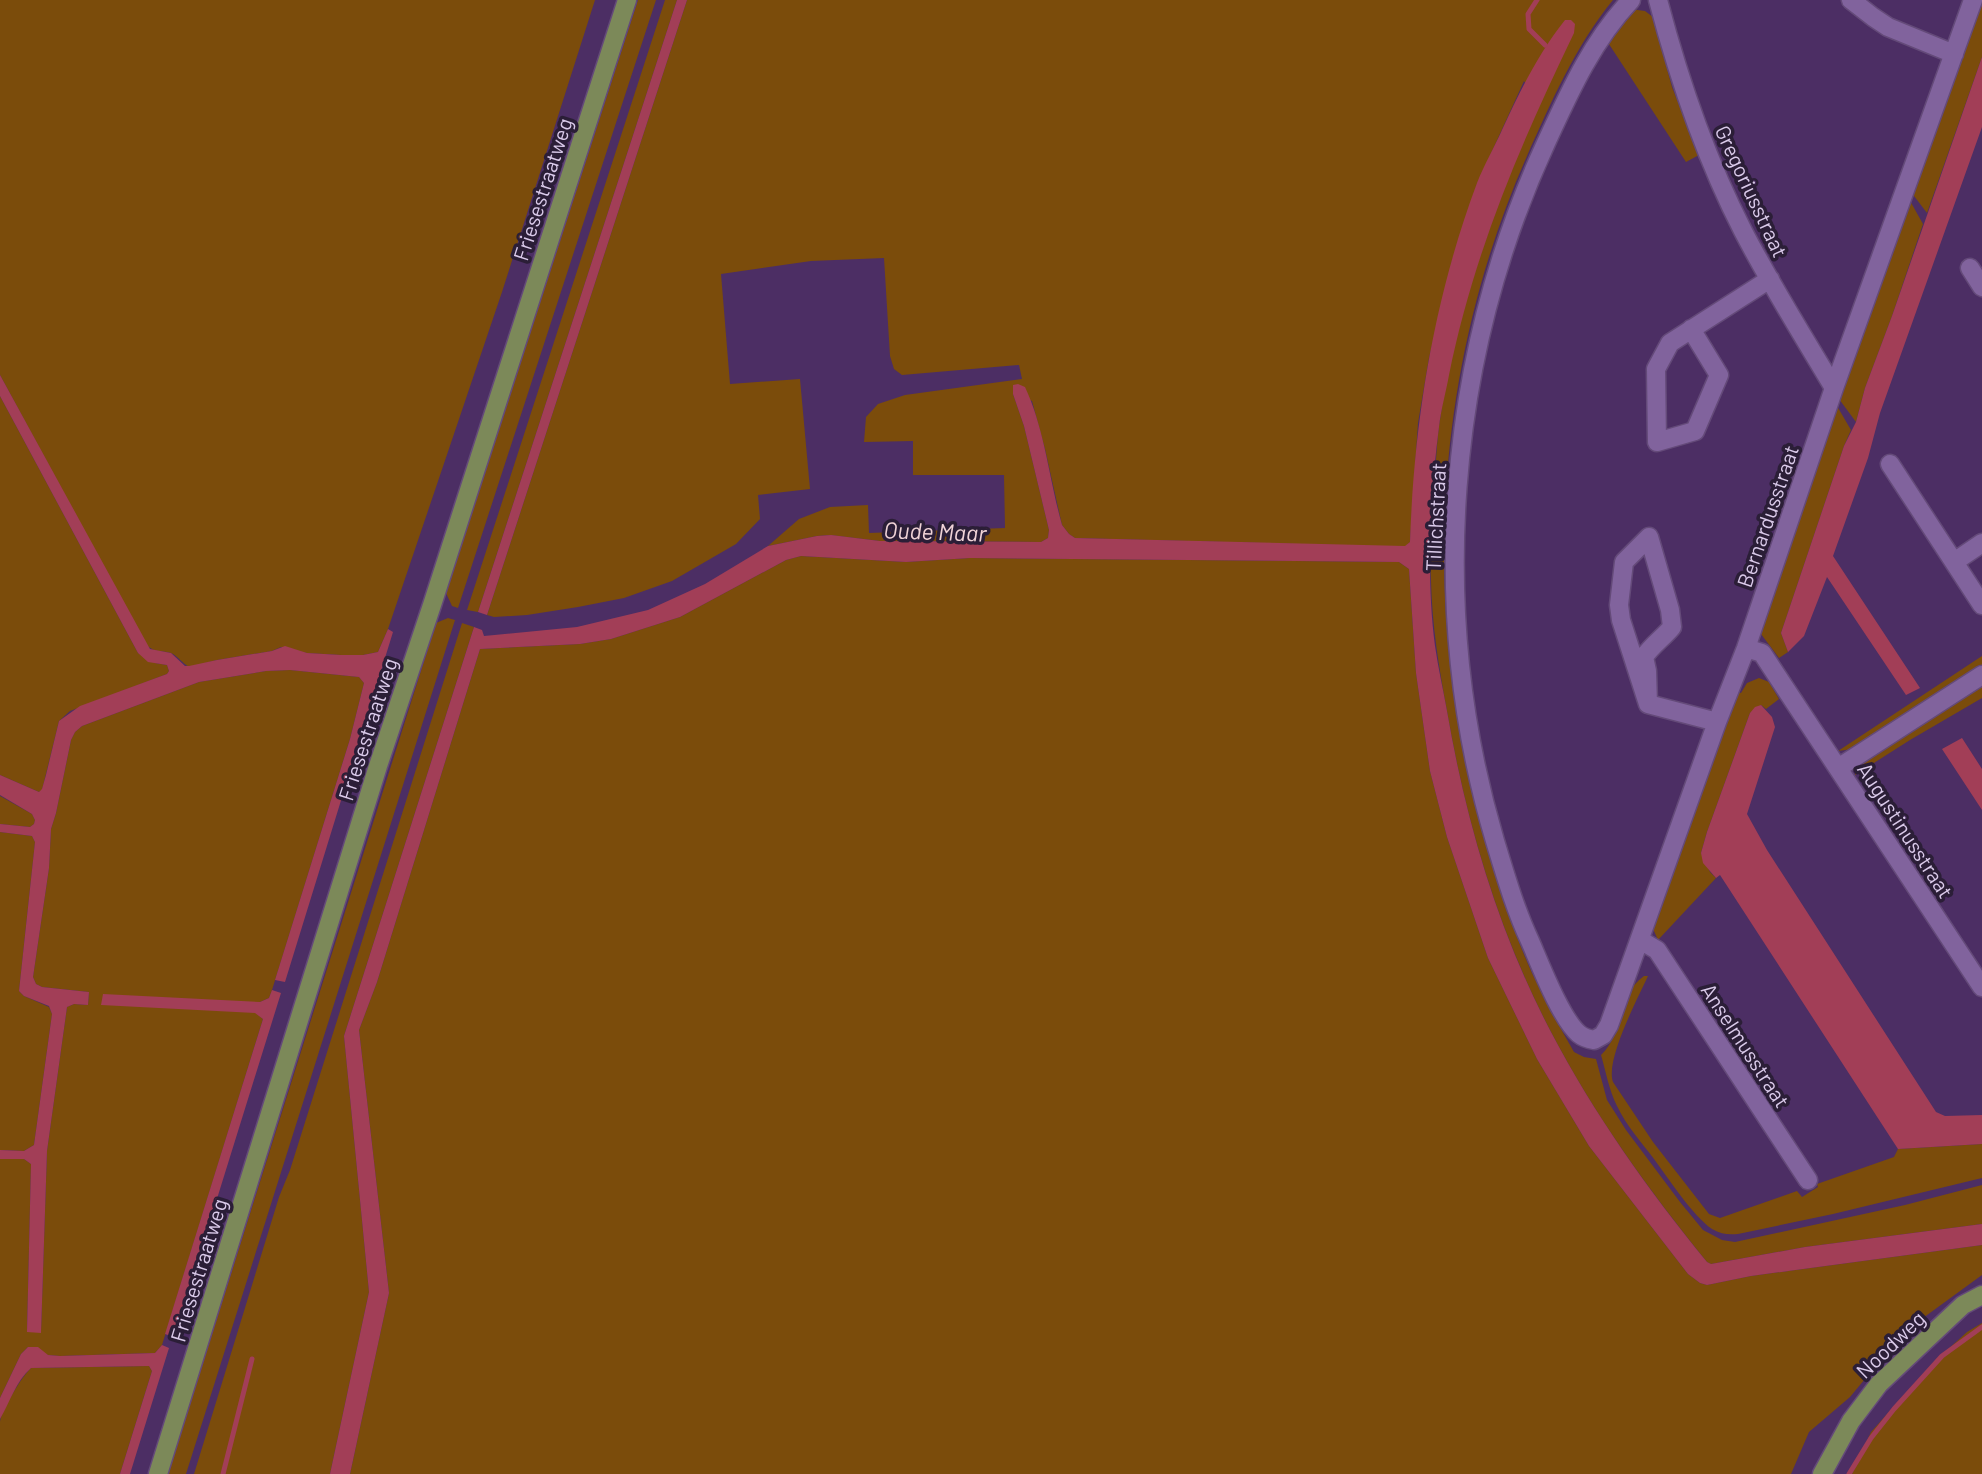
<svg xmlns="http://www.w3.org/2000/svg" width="1982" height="1474" font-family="Barlow,sans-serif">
<rect width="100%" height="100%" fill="#4c2e64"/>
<path fill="#7b4c0b" d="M 0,0 L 595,0 L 502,292 L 388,629 L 378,652 L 363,655 L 341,655 L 307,653 L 281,647 L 272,651 L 217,660 L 189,667 C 182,663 178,656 171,653 C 160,650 153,653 145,643 L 0,375 Z
M 638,0 L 656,0 L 458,608 L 452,606 L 446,593 Z
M 665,0 L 677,0 L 478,612 L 467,610 Z
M 687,0 L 1613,0 C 1576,45 1551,102 1527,156 C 1425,386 1418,652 1501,890 C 1510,918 1520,947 1532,973 C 1545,1000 1559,1026 1574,1052 L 1584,1057 L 1596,1059 L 1607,1100 L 1626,1130 L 1680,1202 L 1703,1230 L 1722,1240 L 1735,1242 L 1905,1205 L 1982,1185 L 1982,1224 L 1805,1247 L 1711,1264 L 1707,1262 C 1648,1189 1593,1113 1550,1030 C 1498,930 1466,822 1447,711 C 1439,668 1432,625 1431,581 C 1429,546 1432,510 1435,475 C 1436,459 1437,442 1439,426 C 1455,314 1494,208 1539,105 L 1524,81 L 1478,182 L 1452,261 L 1429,358 L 1418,423 L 1410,542 L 1405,547 L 1075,538 L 1069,534 L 1062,525 L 1045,449 L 1032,401 L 1013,394 L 1024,426 L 1049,530 L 1048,538 L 1041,542 L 880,541 L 830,535 L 817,536 L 768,546 L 799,519 L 830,507 L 868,505 L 869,533 L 1005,528 L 1004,475 L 913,475 L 913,441 L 864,442 L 866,417 L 878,404 L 905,395 L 1022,379 L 1019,365 L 902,375 L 894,369 L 890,356 L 884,258 L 811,261 L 721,274 L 730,384 L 800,379 L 810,489 L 758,495 L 760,519 L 736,544 L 672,581 L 624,598 L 578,607 L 527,615 L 494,617 L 487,615 Z
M 1979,0 L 1982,0 L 1982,57 L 1927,213 L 1911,192 Z
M 1630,9 L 1645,11 L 1653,17 L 1672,87 L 1699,155 L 1686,162 L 1605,38 Z
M 1909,199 L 1923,224 L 1892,316 L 1865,388 L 1856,422 L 1839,399 Z
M 0,396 L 138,653 L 155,663 L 167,665 L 169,671 L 167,674 L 70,711 L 59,721 L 42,790 L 39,792 L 0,775 Z
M 1837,406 L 1851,430 L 1844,446 L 1781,633 L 1788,652 L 1779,658 L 1761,634 L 1760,625 Z
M 801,556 L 906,562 L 970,558 L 1399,562 L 1409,569 L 1416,673 L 1430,771 L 1447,837 L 1488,958 L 1537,1059 L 1589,1146 L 1688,1274 L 1700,1283 L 1707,1285 L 1751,1276 L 1982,1245 L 1982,1275 L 1923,1318 L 1894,1344 L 1850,1397 L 1809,1432 L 1791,1474 L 350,1474 L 389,1293 L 359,1030 L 377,982 L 480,649 L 580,644 L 611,639 L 680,617 L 786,560 Z
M 448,618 L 455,620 L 186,1474 L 168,1474 L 436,623 Z
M 462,623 L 474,627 L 344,1036 L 369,1292 L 330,1474 L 194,1474 L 279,1197 L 290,1170 Z
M 1982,656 L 1982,665 L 1853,749 L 1838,751 Z
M 290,670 L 359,677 L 364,683 L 350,739 L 272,990 L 269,998 L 260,1002 L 256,1013 L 263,1019 L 162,1345 L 155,1353 L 60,1356 L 48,1355 L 28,1347 L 21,1354 L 0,1398 L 0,1159 L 24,1159 L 31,1164 L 27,1332 L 41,1332 L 47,1151 L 67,1007 L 74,1004 L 88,1005 L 89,992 L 42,987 L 36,984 L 33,977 L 49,868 L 51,829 L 56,813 L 71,740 L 75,732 L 82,726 L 199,682 L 266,671 Z
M 1759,678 L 1769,682 L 1779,699 L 1766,709 L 1761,705 L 1750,713 L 1707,832 L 1701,853 L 1710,872 L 1716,878 L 1658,940 L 1654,931 L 1654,921 L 1735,692 L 1741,693 L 1747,683 Z
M 1982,682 L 1982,698 L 1910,740 L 1855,775 L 1856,767 Z
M 0,796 L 32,814 L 35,820 L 34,824 L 30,827 L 0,824 Z
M 0,832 L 32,836 L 35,842 L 19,991 L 24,996 L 49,1007 L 52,1014 L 34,1145 L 24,1151 L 0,1150 Z
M 1644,976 L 1648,976 C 1638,998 1605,1060 1613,1082 L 1653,1142 L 1709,1214 L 1720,1218 L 1797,1191 L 1802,1197 L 1818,1187 L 1817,1184 L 1894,1157 L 1898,1149 L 1982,1144 L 1982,1178 L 1833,1214 L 1738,1234 C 1728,1235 1721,1234 1712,1229 C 1692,1215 1669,1179 1654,1159 C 1641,1142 1626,1125 1617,1106 C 1609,1090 1606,1072 1601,1055 C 1624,1034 1616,996 1644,976 Z
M 1982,1323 L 1982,1474 L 1852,1474 L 1871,1432 L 1933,1363 L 1967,1332 Z
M 149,1366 L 152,1371 L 120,1474 L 0,1474 C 0,1457 0,1439 0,1422 C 1,1411 22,1376 31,1368 Z"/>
<path fill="#a23e57" d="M 677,0 L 687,0 L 487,615 L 478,612 Z
M 1565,20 L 1571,20 L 1575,24 L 1574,33 C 1520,145 1474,252 1449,375 C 1446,392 1441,409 1439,427 C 1430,495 1426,578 1435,646 C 1438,667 1443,689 1447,711 C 1466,822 1498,931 1551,1032 C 1594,1114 1648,1190 1707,1262 L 1711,1264 L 1805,1247 L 1982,1224 L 1982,1245 L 1751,1276 L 1707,1285 L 1700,1283 L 1688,1274 L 1589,1146 L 1537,1059 L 1488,958 L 1447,837 L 1430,771 L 1416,673 L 1409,569 L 1399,562 L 970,558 L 906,562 L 801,556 L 786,560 L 680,617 L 611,639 L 580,644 L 480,649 L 377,982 L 359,1030 L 389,1293 L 350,1474 L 330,1474 L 369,1292 L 344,1036 L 474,627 L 482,630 L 484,636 L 577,627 L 648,610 L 705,584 L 768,546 L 817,536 L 831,535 L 880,541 L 1041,542 L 1048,538 L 1049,530 L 1024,426 L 1013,394 L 1013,385 L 1018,384 L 1025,387 C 1045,430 1049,479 1062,525 L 1069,534 L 1075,538 L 1405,546 L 1410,542 C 1414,420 1434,298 1477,183 C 1484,165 1494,148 1502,130 C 1520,91 1538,54 1565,20 Z
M 1982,57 L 1982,127 L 1880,413 L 1868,458 L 1833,556 L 1920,688 L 1906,695 L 1827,577 L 1804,636 L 1788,652 L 1781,633 L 1844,446 L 1856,422 L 1865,388 L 1892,316 Z
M 0,375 L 150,649 L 171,653 L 185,666 L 189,666 L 217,660 L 272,651 L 285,646 L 307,653 L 341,655 L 363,655 L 378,652 L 388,629 L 393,632 L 285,982 L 275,980 L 350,739 L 364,683 L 359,677 L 290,670 L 266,671 L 199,682 L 82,726 L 75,732 L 71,740 L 56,813 L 51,829 L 49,868 L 33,977 L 36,984 L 42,987 L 89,992 L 88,1005 L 74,1004 L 67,1007 L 47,1151 L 41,1333 L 27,1332 L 31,1164 L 24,1159 L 0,1159 L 0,1150 L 24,1151 L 34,1145 L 52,1014 L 49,1006 L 24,996 L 19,991 L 35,842 L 32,836 L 0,832 L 0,824 L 30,827 L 34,824 L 35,820 L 32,814 L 0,795 L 0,775 L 39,792 L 42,789 L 46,775 L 59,721 L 80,706 L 167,674 L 169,671 L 167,665 L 148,662 L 138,653 L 0,396 Z
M 1761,705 L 1772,717 L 1775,727 L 1747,814 L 1767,850 L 1936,1112 L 1945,1116 L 1982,1115 L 1982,1144 L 1898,1149 L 1720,875 L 1716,878 L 1703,863 L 1701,853 L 1707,832 L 1750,713 L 1755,707 Z
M 1962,738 L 1982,769 L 1982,810 L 1942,749 Z
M 272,990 L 281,993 L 174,1337 L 165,1334 L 263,1019 L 255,1013 L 101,1005 L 103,994 L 260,1002 L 269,998 Z
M 162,1345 L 169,1348 L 130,1474 L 120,1474 L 152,1371 L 149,1366 L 31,1368 C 16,1381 10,1402 0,1419 L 0,1398 L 21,1354 L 28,1347 L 38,1347 L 48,1355 L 60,1356 L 155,1353 Z"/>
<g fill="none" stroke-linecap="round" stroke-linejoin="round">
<path stroke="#a23e57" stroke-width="5" d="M 1537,0 L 1528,14 L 1529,29 L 1545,45
M 223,1474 L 252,1359
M 1849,1474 L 1871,1438 L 1894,1409 L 1942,1356 L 1982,1327"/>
<defs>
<path id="minor" d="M 1631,0 C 1592,41 1569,93 1546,143 C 1446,360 1427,612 1495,841 C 1505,874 1515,909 1530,941 C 1540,964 1561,1019 1579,1034 C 1584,1038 1588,1039 1594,1040 L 1603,1035 L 1609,1025 L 1717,722 L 1746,648 L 1834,388 L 1973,0
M 1658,0 C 1679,80 1705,157 1743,231 C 1771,285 1803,336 1834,388
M 1851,0 L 1873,17 L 1888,27 L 1954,54
M 1970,268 L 1982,287
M 1691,329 L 1719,375 L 1695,431 L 1657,442 L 1656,369 L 1670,343 L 1770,279
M 1890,464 L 1982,605
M 1954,562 L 1982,543
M 1746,648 L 1762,653 L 1982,987
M 1648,704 L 1647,671 L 1644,657 C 1652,645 1663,638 1672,627 L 1670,610 L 1649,537 L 1624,562 L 1619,605 L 1621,620 L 1648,704 L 1717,722
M 1838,768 L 1982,675
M 1640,940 L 1657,950 L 1808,1180"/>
<path id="major" d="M 158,1474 L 378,766 L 432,605 L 627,0
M 1822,1474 L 1851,1421 L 1879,1384 L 1963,1305 L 1982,1295"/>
</defs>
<use href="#minor" stroke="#644a79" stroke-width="21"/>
<use href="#major" stroke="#644a79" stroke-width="21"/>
<use href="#minor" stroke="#81639d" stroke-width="18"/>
<use href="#major" stroke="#7c8959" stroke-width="18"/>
</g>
<g text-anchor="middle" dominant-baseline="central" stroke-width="7" stroke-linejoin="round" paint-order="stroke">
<g font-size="21" fill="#dacaea" stroke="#2b1e37">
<text transform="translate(542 189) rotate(-72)">Friesestraatweg</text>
<text transform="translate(1752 191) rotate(65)">Gregoriusstraat</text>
<text transform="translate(1767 516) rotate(-71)">Bernardusstraat</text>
<text transform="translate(1435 517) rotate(-87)">Tillichstraat</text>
<text transform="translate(367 729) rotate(-72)">Friesestraatweg</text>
<text transform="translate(1906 830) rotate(57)">Augustinusstraat</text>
<text transform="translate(1746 1045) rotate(57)">Anselmusstraat</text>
<text transform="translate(198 1270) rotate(-73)">Friesestraatweg</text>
<text transform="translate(1890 1344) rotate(-44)">Noodweg</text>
</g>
<g font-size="23" font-style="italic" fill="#f0d3d7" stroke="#2b1e37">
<text transform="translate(935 531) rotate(2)">Oude Maar</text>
</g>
</g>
</svg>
